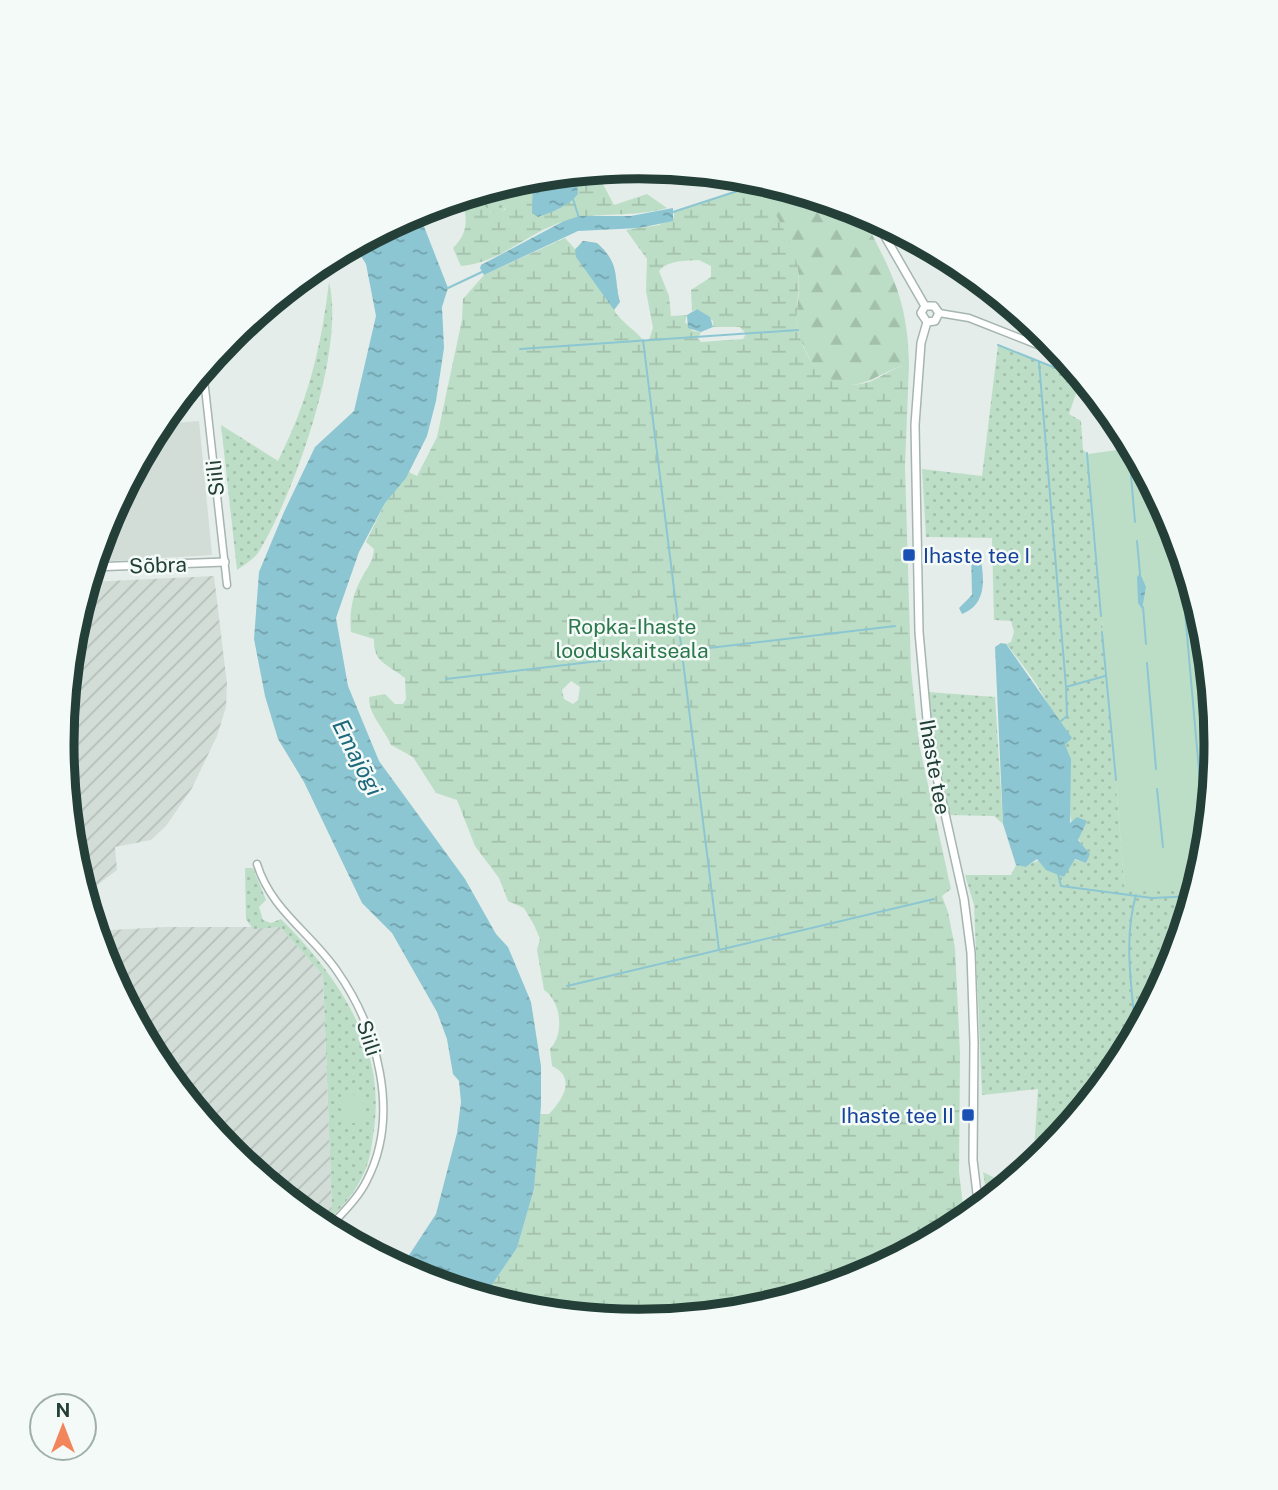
<svg xmlns="http://www.w3.org/2000/svg" width="1278" height="1490" font-family="'Public Sans',sans-serif">
<defs>
<pattern id="industrial-furrows" width="10" height="10" patternUnits="userSpaceOnUse" patternTransform="scale(1.75)"><rect width="10" height="10" fill="#d2ddd8"/><path d="M-1 1l2-2M0 10L10 0M9 11l2-2" fill="none" stroke="#b4bfba"/></pattern>
<pattern id="grass-dots" width="8" height="8" patternUnits="userSpaceOnUse" patternTransform="scale(1.75)"><rect width="8" height="8" fill="#bddec6"/><path d="M2 2h.1M6 6h.1" fill="none" stroke="#a2c0ab" stroke-width="1.8" stroke-linecap="round"/></pattern>
<pattern id="forest-firs" width="22" height="20" patternUnits="userSpaceOnUse" patternTransform="scale(1.75)"><rect width="22" height="20" fill="#bddec6"/><path d="M5 1l3.5 6h-7zM16 11l3.5 6h-7z" fill="#a2c0ab"/></pattern>
<pattern id="wetland-marsh" width="20" height="14" patternUnits="userSpaceOnUse" patternTransform="scale(1.75)"><rect width="20" height="14" fill="#bddec6"/><path d="M1 5h8M5 5V1M11 12h8M15 12V8" fill="none" stroke="#a2c0ab"/></pattern>
<pattern id="water-ripples" width="26" height="14" patternUnits="userSpaceOnUse" patternTransform="scale(1.75)"><rect width="26" height="14" fill="#8cc6d2"/><path d="M2 4q2-2 4 0t4 0M15 11q2-2 4 0t4 0" fill="none" stroke="#72a2ab"/></pattern>
</defs>
<rect width="100%" height="100%" fill="#e4ede9"/>
<path fill="#d2ddd8" d="M 199,421 L 212,555 L 94,562 L 105,524 L 159,424 Z"/>
<path fill="url(#industrial-furrows)" d="M 214,576 L 227,684 L 226,707 L 217,736 L 192,788 L 166,826 L 151,840 L 115,847 L 117,870 L 84,895 L 72,857 L 61,745 L 72,632 L 88,582 Z
M 166,927 L 280,927 L 323,975 L 332,1209 L 317,1225 L 230,1153 L 158,1066 L 105,966 L 94,931 Z"/>
<path fill="url(#grass-dots)" d="M482 200a13 13 0 1 1 26 0a13 13 0 1 1-26 0Z
M 329,282 C 346,349 294,495 258,553 C 253,560 244,565 237,570 L 221,425 L 278,461 C 308,401 321,349 329,282 Z
M 998,345 L 1081,379 L 1069,414 L 1081,421 L 1083,450 L 1088,454 L 1125,891 L 1200,877 L 1173,966 L 1119,1066 L 1047,1154 L 1033,1166 L 1038,1089 L 982,1095 L 974,905 L 965,875 L 1011,875 L 1016,865 L 1026,867 C 1042,855 1068,856 1086,863 L 1089,854 C 1057,816 1076,791 1065,747 C 1055,708 1031,674 1006,644 L 1011,642 L 1014,632 L 1011,621 L 994,620 L 992,538 L 926,537 L 922,469 L 982,476 Z
M 928,692 L 995,697 L 1003,824 L 994,816 L 950,815 L 937,763 Z
M 245,868 L 253,868 L 266,900 L 259,907 L 263,920 L 271,923 L 281,919 C 340,978 388,1049 373,1136 C 371,1150 369,1165 362,1177 C 353,1197 336,1212 322,1228 L 317,1225 L 332,1209 L 323,975 L 280,927 L 253,929 L 246,919 Z
M 983,1172 L 997,1179 L 1017,1179 L 988,1202 Z"/>
<path fill="url(#forest-firs)" d="M 784,188 L 860,211 C 890,270 908,297 909,365 C 884,368 867,390 838,384 C 818,379 802,349 798,330 C 794,311 802,290 798,271 C 794,248 778,223 768,201 L 771,195 Z"/>
<path fill="url(#wetland-marsh)" fill-rule="evenodd" d="M 596,171 L 614,205 L 647,194 L 667,208 C 634,218 597,211 565,221 C 528,232 500,263 461,266 L 453,248 C 468,234 469,217 460,198 L 483,191 L 482,203 L 492,213 L 505,210 C 508,201 507,193 499,187 L 533,178 L 534,197 L 558,210 C 571,196 581,197 576,173 Z
M 765,182 L 784,188 L 771,195 L 769,202 C 780,223 795,246 798,270 C 801,290 794,311 798,330 C 804,360 827,389 860,384 C 878,382 890,367 909,365 L 905,467 L 911,670 L 919,744 L 951,889 L 942,896 L 948,912 L 955,948 L 960,1053 L 959,1172 L 965,1221 L 860,1279 L 751,1312 L 639,1323 L 526,1312 L 483,1298 L 517,1248 L 534,1189 L 540,1114 L 549,1114 C 564,1099 576,1077 552,1066 L 550,1049 C 565,1034 561,1001 544,990 L 537,950 L 540,939 L 534,925 L 524,908 L 508,901 L 499,878 L 475,846 L 457,800 L 436,793 L 413,757 L 391,745 C 384,728 369,716 369,697 L 385,694 L 395,704 L 403,704 L 406,699 L 405,678 C 388,664 373,663 374,639 L 351,632 C 349,616 352,596 360,581 C 366,569 373,563 374,549 L 366,542 L 385,503 L 409,472 L 417,476 L 437,437 L 462,320 L 463,299 L 484,275 L 565,238 L 575,249 L 583,241 L 597,243 C 621,265 613,275 620,302 L 614,310 C 618,319 635,330 643,340 L 649,340 L 653,328 L 646,291 L 647,259 L 626,230 L 659,225 L 674,217 L 674,211 ZM 699,260 L 711,266 L 711,277 L 691,290 L 692,311 L 697,309 L 713,321 L 713,327 L 740,327 L 746,334 L 743,339 L 701,342 L 698,338 L 701,332 L 693,331 L 685,322 L 687,315 L 671,316 L 669,296 L 659,271 C 668,260 685,261 699,260 ZM 571,681 L 580,687 L 578,700 L 573,704 L 564,699 L 562,690 Z"/>
<path fill="#bddec6" d="M 1132,448 L 1173,524 L 1206,633 L 1217,745 L 1206,858 L 1200,877 L 1188,877 L 1185,890 L 1125,892 L 1088,454 Z
M 362,1094 L 363,1123 L 343,1123 L 342,1095 Z"/>
<path fill="url(#water-ripples)" d="M 576,173 L 578,194 C 568,206 553,212 538,217 L 532,213 L 533,178 Z
M 673,208 L 673,221 L 639,228 L 578,231 L 484,275 L 480,268 L 481,265 L 564,221 L 580,216 L 631,216 Z
M 418,211 L 448,288 L 442,307 L 444,348 L 436,401 L 427,436 L 406,478 L 385,503 L 359,552 L 336,618 L 348,686 L 379,761 L 465,879 L 496,934 L 508,947 L 531,1002 L 541,1066 L 541,1106 L 534,1189 L 517,1248 L 483,1298 L 418,1279 L 400,1269 L 436,1214 L 457,1133 L 461,1102 L 459,1081 L 453,1074 L 447,1039 L 437,1012 L 392,933 L 362,903 L 304,782 L 278,739 L 265,696 L 254,639 L 259,572 L 284,512 L 315,447 L 354,411 L 376,316 L 366,264 L 354,245 Z
M 583,241 L 597,243 C 621,265 613,275 620,302 L 614,310 L 576,257 L 575,250 Z
M 697,309 L 710,317 L 713,327 L 701,332 L 688,328 L 687,315 Z
M 977,551 L 980,554 C 984,577 988,604 962,614 L 959,608 L 972,595 L 971,552 Z
M 1140,573 L 1146,587 L 1142,609 L 1138,603 L 1137,577 Z
M 1001,643 L 1006,644 L 1072,738 L 1065,745 L 1071,759 L 1070,823 L 1077,817 L 1087,821 L 1078,840 L 1090,854 L 1086,863 L 1075,859 L 1064,877 L 1046,870 L 1037,859 L 1026,867 L 1016,865 L 1003,824 L 995,647 Z"/>
<g fill="none" stroke-linecap="round" stroke-linejoin="round">
<path stroke="#8cc6d2" stroke-width="2" d="M 573,199 L 579,218
M 673,212 L 765,182
M 448,288 L 484,271
M 643,340 L 719,950
M 998,345 L 1083,379
M 520,349 L 798,330
M 1039,362 L 1066,687
M 1128,441 L 1135,522
M 1087,453 L 1101,616
M 1137,541 L 1140,574
M 1179,544 L 1206,850
M 1143,607 L 1146,644
M 1102,632 L 1116,780
M 1147,663 L 1156,769
M 446,679 L 895,626
M 1061,721 L 1067,716 L 1066,687 L 1105,676
M 1157,789 L 1163,847
M 1058,874 L 1061,886 L 1152,898 L 1194,896
M 567,986 L 934,899
M 1136,1036 C 1132,988 1123,940 1136,895"/>
<defs>
<path id="minor" d="M 939,313 L 969,318 L 1063,355
M 203,370 L 227,585
M 257,864 C 271,910 311,933 337,971 C 377,1028 401,1114 367,1180 C 358,1199 341,1214 327,1230"/>
<path id="tertiary" d="M 875,219 L 925,306
M 925,306 L 934,306 L 939,313 L 935,321 L 927,322
M 925,306 L 921,313 L 927,322
M 927,322 L 921,343 L 915,425 L 919,632 L 929,742 L 964,899 L 971,953 L 974,1043 L 973,1160 L 979,1210
M 92,567 L 225,562"/>
</defs>
<use href="#minor" stroke="#a6b5b0" stroke-width="9"/>
<use href="#tertiary" stroke="#a6b5b0" stroke-width="10"/>
<use href="#minor" stroke="#fff" stroke-width="6"/>
<use href="#tertiary" stroke="#fff" stroke-width="7"/>
</g>
<g fill="#1a4fb4" stroke="#f4faf7" stroke-width="2.5">
<rect x="902" y="548" width="14" height="14" rx="3.5"/>
<rect x="961" y="1108" width="14" height="14" rx="3.5"/>
</g>
<g text-anchor="middle" dominant-baseline="central" stroke-width="5" stroke-linejoin="round" paint-order="stroke">
<g font-size="21" fill="#233f38" stroke="#f4faf7">
<text transform="translate(215 478) rotate(-96)">Siili</text>
<text transform="translate(158 565) rotate(-2)">Sõbra</text>
<text transform="translate(935 767) rotate(80)">Ihaste tee</text>
<text transform="translate(369 1038) rotate(72)">Siili</text>
</g>
<g font-size="21" fill="#164399" stroke="#f4faf7" text-anchor="start">
<text x="923" y="555">Ihaste tee I</text>
<text x="954" y="1115" text-anchor="end">Ihaste tee II</text>
</g>
<g font-size="21" fill="#2c774b" stroke="#f4faf7">
<text x="632" y="626">Ropka-Ihaste<tspan x="632" dy="24">looduskaitseala</tspan></text>
</g>
<g font-size="23" font-style="italic" fill="#1c6a7c" stroke="#f4faf7">
<text transform="translate(358 757) rotate(63)">Emajõgi</text>
</g>
</g>
<path d="M0 0H1278V1490H0ZM74 744a565 565 0 1 1 1130 0a565 565 0 1 1-1130 0Z" fill="#f4faf7" fill-rule="evenodd"/>
<path fill="none" stroke="#233f38" stroke-width="9" d="M74 744a565 565 0 1 1 1130 0a565 565 0 1 1-1130 0Z"/>
<g transform="translate(63 1427)"><circle r="33" fill="#f4faf7" stroke="#a0afab" stroke-width="2"/>
<path d="M0-5L12 26L0 18L-12 26Z" fill="#f3855c"/>
<text y="-10" font-size="19" font-weight="bold" text-anchor="middle" fill="#233f38">N</text>
</g>
</svg>
